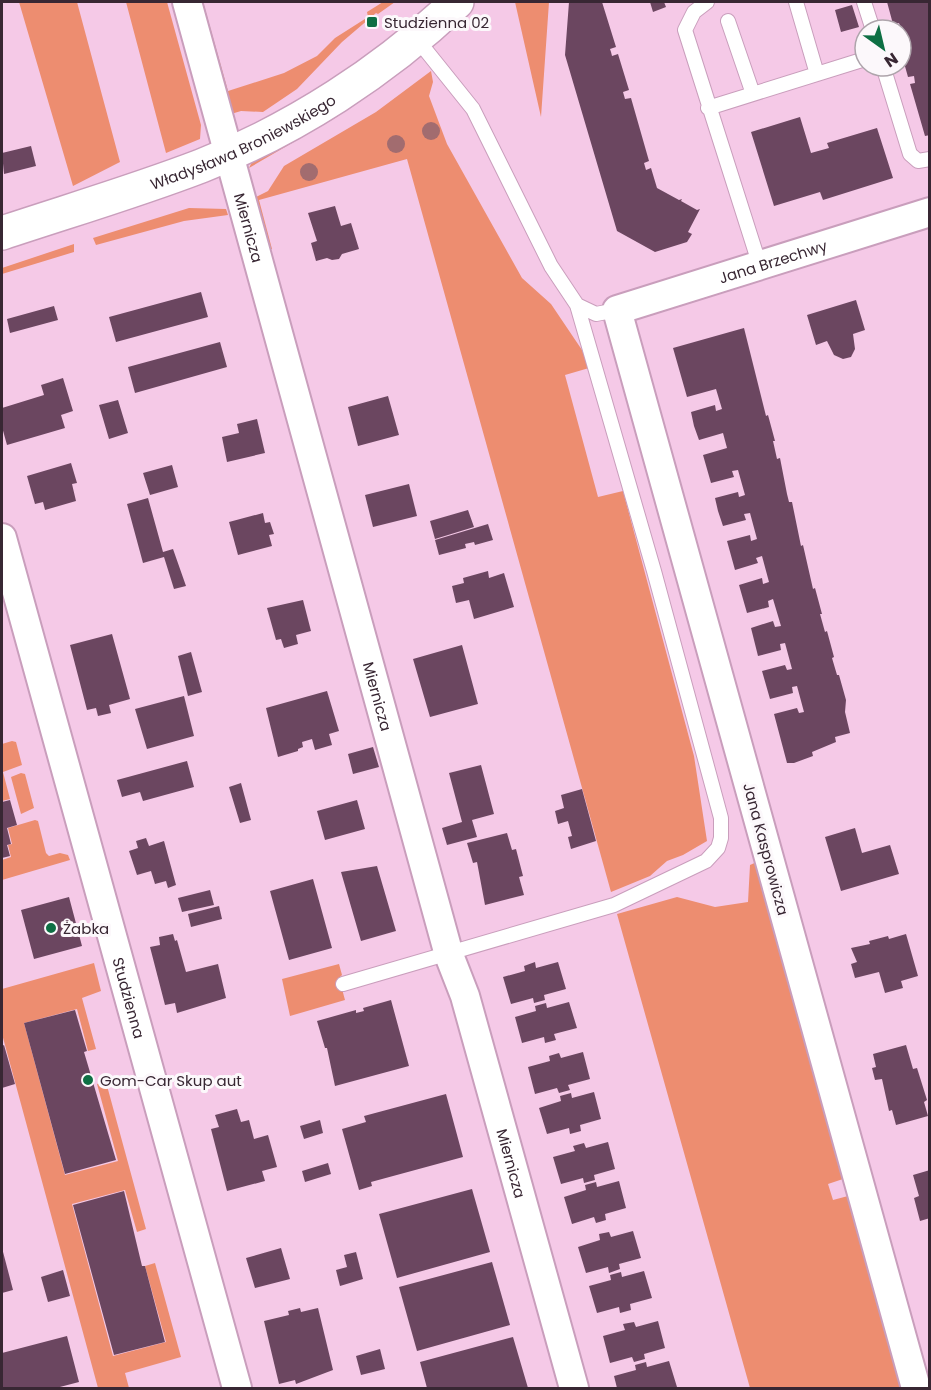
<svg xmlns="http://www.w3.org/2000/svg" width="931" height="1390" font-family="Poppins,sans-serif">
<rect width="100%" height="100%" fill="#f5c9e7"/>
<path fill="#ed8d70" d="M 19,2 L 77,2 L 120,162 L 73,186 Z
M 126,2 L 167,2 L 201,125 L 200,139 L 166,153 Z
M 197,2 L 203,2 L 228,91 L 284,73 L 317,56 L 335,38 L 368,17 L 367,12 L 383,2 L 395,2 L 378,14 L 376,13 L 342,42 L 297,89 L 263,112 L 241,111 L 231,114 Z
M 515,2 L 549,2 L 541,117 Z
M 412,64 L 335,118 L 249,168 L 253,160 Z
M 431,71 L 433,82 L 429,96 L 447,144 L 522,278 L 551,304 L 582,350 L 589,368 L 565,375 L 598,497 L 623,491 L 694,756 L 707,841 L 683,855 L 667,861 L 650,876 L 611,892 L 407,159 L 259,200 L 272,249 L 267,251 L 252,199 L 268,191 L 284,166 L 376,112 Z
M 189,208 L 226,209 L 228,215 L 184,221 L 96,245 L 93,238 Z
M 74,244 L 74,252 L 2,274 L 2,268 Z
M 12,741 L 16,742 L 22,765 L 3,772 L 10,799 L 2,801 L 2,744 Z
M 21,773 L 25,774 L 34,808 L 21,814 L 11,777 Z
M 35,820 L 38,821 L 46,853 L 49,856 L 60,853 L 68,855 L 70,860 L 2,880 L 2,860 L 11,857 L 8,845 L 12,844 L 8,828 Z
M 759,861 L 846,1175 L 843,1179 L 828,1184 L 833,1200 L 848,1196 L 853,1199 L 904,1388 L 750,1388 L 617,914 L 677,897 L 715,907 L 748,902 L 750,865 Z
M 94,963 L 101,991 L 82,998 L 96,1049 L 88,1051 L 77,1009 L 24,1023 L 65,1175 L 118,1161 L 97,1084 L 106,1082 L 146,1229 L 137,1232 L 125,1190 L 72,1204 L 113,1356 L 166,1342 L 145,1266 L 155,1263 L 181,1357 L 125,1373 L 129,1388 L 98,1388 L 2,1034 L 2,989 Z
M 339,964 L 342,975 L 339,978 L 345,1000 L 290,1016 L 282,979 Z"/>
<path fill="#6b4660" d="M 569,2 L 602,2 L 616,47 L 610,49 L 611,52 L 612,56 L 618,54 L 629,90 L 623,92 L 625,99 L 631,98 L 649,161 L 644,163 L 646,170 L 651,168 L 657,188 L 679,200 L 682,199 L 681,201 L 697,210 L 700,209 L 688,232 L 692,234 L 687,242 L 655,252 L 617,231 L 565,55 Z
M 650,2 L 664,2 L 666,7 L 653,12 Z
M 887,2 L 930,2 L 930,135 L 925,136 L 910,84 L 915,83 L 914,76 L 908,77 L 901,52 L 900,26 L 899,23 L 893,24 Z
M 852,5 L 859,27 L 841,32 L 835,10 Z
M 800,117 L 811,153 L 829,148 L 827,143 L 877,128 L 893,178 L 823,200 L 820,192 L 774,206 L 751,132 Z
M 31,146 L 36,166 L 4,174 L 2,153 Z
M 335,206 L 341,226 L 351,223 L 359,249 L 342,254 L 339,259 L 332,260 L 327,258 L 316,261 L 311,243 L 317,241 L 308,213 Z
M 201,292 L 208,317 L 116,342 L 109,317 Z
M 856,300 L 865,330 L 853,334 L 855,349 L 851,357 L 843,359 L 834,355 L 827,341 L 816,345 L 807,315 Z
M 54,306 L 58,320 L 10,333 L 7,319 Z
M 744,328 L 766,416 L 768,415 L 775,441 L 773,441 L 777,459 L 780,458 L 787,494 L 789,502 L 792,502 L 801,546 L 803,545 L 813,589 L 815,588 L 822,614 L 820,614 L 825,632 L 827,631 L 834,657 L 832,658 L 837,675 L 839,675 L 846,700 L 845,712 L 850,733 L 835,737 L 836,742 L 812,752 L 813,756 L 794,763 L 787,763 L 774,714 L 797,708 L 799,713 L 804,712 L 797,686 L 792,687 L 793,693 L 770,699 L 762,671 L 785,665 L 787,670 L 792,669 L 785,643 L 780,644 L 781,650 L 758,656 L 751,628 L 773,621 L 775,627 L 781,626 L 773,599 L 768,601 L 769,607 L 747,613 L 739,585 L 762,578 L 763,584 L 769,582 L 762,556 L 756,558 L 758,563 L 735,570 L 727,541 L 750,535 L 751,541 L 757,539 L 750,513 L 744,514 L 746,520 L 723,526 L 718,511 L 715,498 L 738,492 L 739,497 L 745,495 L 738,470 L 732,471 L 734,477 L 711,483 L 703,455 L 727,448 L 723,433 L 699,440 L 694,426 L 691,412 L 715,405 L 716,411 L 722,409 L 716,389 L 687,397 L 673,348 Z
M 220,342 L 227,367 L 135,393 L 128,367 Z
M 63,378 L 73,411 L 61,415 L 65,428 L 7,445 L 2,427 L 2,408 L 44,395 L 41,385 Z
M 388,396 L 399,435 L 358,446 L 348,407 Z
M 118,400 L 128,433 L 109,439 L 99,405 Z
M 257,419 L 265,453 L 227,462 L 222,437 L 239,433 L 237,424 Z
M 71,463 L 77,483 L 72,484 L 76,501 L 45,510 L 43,502 L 35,504 L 27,476 Z
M 172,465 L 178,487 L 150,495 L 143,473 Z
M 409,484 L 417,516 L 373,527 L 365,495 Z
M 148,498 L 163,552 L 173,549 L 186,586 L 174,589 L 164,557 L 143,563 L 127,504 Z
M 468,510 L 474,527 L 435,539 L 430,521 Z
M 263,513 L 265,523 L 270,522 L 274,534 L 269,535 L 272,546 L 238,555 L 229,522 Z
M 488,524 L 493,540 L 475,545 L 474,542 L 465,544 L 466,548 L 439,555 L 435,540 Z
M 488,571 L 489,578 L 504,573 L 514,607 L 474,619 L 469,600 L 456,603 L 452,586 L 464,583 L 463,578 Z
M 303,600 L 311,631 L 296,635 L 298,644 L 284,648 L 281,639 L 276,640 L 267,608 Z
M 112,634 L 130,699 L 109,705 L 111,713 L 98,716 L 96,708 L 87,710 L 70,645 Z
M 462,645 L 478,704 L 430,717 L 413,659 Z
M 191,652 L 202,692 L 188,696 L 178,656 Z
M 327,691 L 339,731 L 329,734 L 332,745 L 315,750 L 312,739 L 302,742 L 303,747 L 298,749 L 298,751 L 278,757 L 266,708 Z
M 184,696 L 194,736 L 147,749 L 135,709 Z
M 373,747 L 379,767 L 353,774 L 348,754 Z
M 187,761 L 194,787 L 143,801 L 140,792 L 122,797 L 117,780 Z
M 481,765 L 494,814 L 472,820 L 477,837 L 447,845 L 442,828 L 462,822 L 449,773 Z
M 241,783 L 251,820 L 240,823 L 229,787 Z
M 582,789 L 596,841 L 571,849 L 568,837 L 572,836 L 568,821 L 558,824 L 555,811 L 564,808 L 561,795 Z
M 10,800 L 17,825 L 7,828 L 11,844 L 7,845 L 10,856 L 2,858 L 2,802 Z
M 357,800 L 365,829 L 325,840 L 317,811 Z
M 855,828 L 862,853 L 890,845 L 899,874 L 841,891 L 825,837 Z
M 507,833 L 512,850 L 516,849 L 523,876 L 519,877 L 524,895 L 485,905 L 477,862 L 473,863 L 467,843 Z
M 146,838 L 149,846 L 164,841 L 176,885 L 168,888 L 166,881 L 155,884 L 151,871 L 137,875 L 129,851 L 138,848 L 136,841 Z
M 377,866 L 396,931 L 361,941 L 341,872 Z
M 313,879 L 332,948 L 289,960 L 270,891 Z
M 210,890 L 214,905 L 182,912 L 178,898 Z
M 69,897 L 82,946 L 34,959 L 21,910 Z
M 219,906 L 222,919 L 191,927 L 188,914 Z
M 173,934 L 175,941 L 177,940 L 186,972 L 218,964 L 226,998 L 177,1013 L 175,1003 L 165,1005 L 150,947 L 160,945 L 159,937 Z
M 906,934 L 918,976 L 901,981 L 903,988 L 885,993 L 879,972 L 855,978 L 851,964 L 857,962 L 851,948 L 870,944 L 869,941 L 888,936 L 889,939 Z
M 535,962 L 536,968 L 558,962 L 566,989 L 544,995 L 545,1000 L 534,1003 L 533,998 L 511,1004 L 503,977 L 525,971 L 524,966 Z
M 391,1000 L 409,1066 L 335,1086 L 327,1048 L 325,1048 L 317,1021 L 356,1010 L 356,1013 L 364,1011 L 363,1008 Z
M 569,1002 L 577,1028 L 554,1034 L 556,1040 L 545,1043 L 544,1037 L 522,1043 L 515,1017 L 536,1011 L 535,1006 L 546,1003 L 547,1008 Z
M 75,1010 L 87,1051 L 84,1052 L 116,1160 L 65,1174 L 24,1023 Z
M 4,1045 L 15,1084 L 2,1088 L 2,1046 Z
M 906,1045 L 913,1069 L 917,1068 L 927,1100 L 924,1102 L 928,1116 L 896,1125 L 892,1110 L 889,1111 L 882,1079 L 875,1080 L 872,1068 L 876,1067 L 873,1054 Z
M 583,1052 L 590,1079 L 568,1085 L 570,1090 L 559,1093 L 557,1088 L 535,1094 L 528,1067 L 550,1061 L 549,1056 L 559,1053 L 561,1058 Z
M 594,1092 L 601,1119 L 580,1125 L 581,1131 L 570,1134 L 569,1128 L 547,1134 L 539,1108 L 561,1101 L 560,1096 L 571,1093 L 572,1098 Z
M 446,1094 L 463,1157 L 371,1182 L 372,1186 L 359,1190 L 342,1129 L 366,1122 L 364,1116 Z
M 237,1109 L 241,1122 L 249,1120 L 254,1139 L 268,1135 L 277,1167 L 262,1171 L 265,1181 L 227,1191 L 211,1129 L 219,1127 L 215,1115 Z
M 320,1120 L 323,1133 L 304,1139 L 300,1126 Z
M 608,1142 L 615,1169 L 594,1175 L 595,1180 L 584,1183 L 583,1178 L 561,1184 L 553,1157 L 575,1151 L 573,1146 L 584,1143 L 586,1148 Z
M 328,1163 L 331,1174 L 305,1182 L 302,1171 Z
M 930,1170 L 930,1218 L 920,1221 L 914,1198 L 919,1196 L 913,1175 Z
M 619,1181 L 626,1208 L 605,1214 L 606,1220 L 596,1223 L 594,1217 L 572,1224 L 564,1197 L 586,1190 L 585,1185 L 596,1182 L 597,1187 Z
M 472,1189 L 490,1252 L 397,1278 L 379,1214 Z
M 124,1191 L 142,1266 L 145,1266 L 165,1342 L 114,1355 L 73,1205 Z
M 633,1231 L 641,1258 L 619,1264 L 620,1269 L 609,1273 L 608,1267 L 586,1273 L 578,1247 L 600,1240 L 599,1234 L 609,1232 L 611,1237 Z
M 2,1248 L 13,1290 L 2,1293 Z
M 281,1248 L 290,1279 L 255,1288 L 246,1258 Z
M 356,1252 L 363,1279 L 340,1286 L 336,1270 L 347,1267 L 344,1255 Z
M 492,1262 L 510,1325 L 417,1351 L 399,1287 Z
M 63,1270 L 70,1296 L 48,1302 L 41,1277 Z
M 644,1271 L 652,1298 L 630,1304 L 631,1310 L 620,1313 L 619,1307 L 597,1313 L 589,1286 L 611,1280 L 610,1275 L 621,1272 L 622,1277 Z
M 300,1308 L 301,1312 L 318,1308 L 333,1370 L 296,1384 L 295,1380 L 279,1384 L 264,1321 L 289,1315 L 288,1311 Z
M 658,1321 L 665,1348 L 644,1354 L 645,1359 L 634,1362 L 632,1357 L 610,1363 L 603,1336 L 625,1330 L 623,1324 L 634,1322 L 636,1327 Z
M 67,1336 L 79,1382 L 56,1388 L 2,1388 L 2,1353 Z
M 513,1337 L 528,1388 L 427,1388 L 420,1362 Z
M 380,1349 L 385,1369 L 361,1375 L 356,1356 Z
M 669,1361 L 677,1387 L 617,1388 L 614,1376 L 636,1370 L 635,1365 L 646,1362 L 647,1367 Z"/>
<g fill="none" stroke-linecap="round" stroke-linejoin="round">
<defs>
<path id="lane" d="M 707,2 L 694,12 L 685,30 L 760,266
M 796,2 L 817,74
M 864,2 L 873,30
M 728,21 L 753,94
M 416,38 L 473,109 L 551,266 L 577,305 L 596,314 L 617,310
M 883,66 L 910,154 L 918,161 L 930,159
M 708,108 L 865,59
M 343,984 L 614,905 L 706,861 L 718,848 L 721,838 L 721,818 L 654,571 L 577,305"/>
<g id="street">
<path id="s1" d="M 187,2 L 449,955 L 465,996 L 574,1388"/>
<path id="s2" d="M 2,538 L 237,1388"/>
<path id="s3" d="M 916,1388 L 617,310 L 930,212"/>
</g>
<g id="secondary">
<path id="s4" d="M 2,233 C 68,211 136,191 201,166 C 295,129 384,71 457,2"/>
</g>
</defs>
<use href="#lane" stroke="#c99ebc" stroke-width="16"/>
<use href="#street" stroke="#c99ebc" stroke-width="32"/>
<use href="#secondary" stroke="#c99ebc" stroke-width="36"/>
<use href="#lane" stroke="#fff" stroke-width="14"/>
<use href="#street" stroke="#fff" stroke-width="28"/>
<use href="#secondary" stroke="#fff" stroke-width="33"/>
</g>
<g fill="#a26c6f">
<circle cx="431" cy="131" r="9"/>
<circle cx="396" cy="144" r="9"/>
<circle cx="309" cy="172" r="9"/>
</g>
<g fill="#0e6f44" stroke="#fcf8fb" stroke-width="2">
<rect x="366" y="16" width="12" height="12" rx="3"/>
<circle cx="51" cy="928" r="6"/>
<circle cx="88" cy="1080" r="6"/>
</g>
<g text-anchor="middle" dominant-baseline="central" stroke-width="6" stroke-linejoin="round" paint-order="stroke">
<g font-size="15" fill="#382733" stroke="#fcf8fb" text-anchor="start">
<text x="384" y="22">Studzienna 02</text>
<text x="63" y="928">Żabka</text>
<text x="100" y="1080">Gom-Car Skup aut</text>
</g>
<g font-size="15" fill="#382733" stroke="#fcf8fb">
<text stroke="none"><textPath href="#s4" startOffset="258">Władysława Broniewskiego</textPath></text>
<text stroke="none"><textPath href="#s1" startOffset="234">Miernicza</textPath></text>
<text stroke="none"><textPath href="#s3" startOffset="1282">Jana Brzechwy</textPath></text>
<text stroke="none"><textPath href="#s1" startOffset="720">Miernicza</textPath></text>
<text transform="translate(766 849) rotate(75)">Jana Kasprowicza</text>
<text stroke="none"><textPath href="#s2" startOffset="477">Studzienna</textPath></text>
<text stroke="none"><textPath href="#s1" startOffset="1206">Miernicza</textPath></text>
</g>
</g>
<rect width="931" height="1390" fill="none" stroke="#382733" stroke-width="6"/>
<g transform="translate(883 48) rotate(146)"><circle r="28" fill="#fcf8fb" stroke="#aea4ab" stroke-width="1.5"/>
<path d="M0-4.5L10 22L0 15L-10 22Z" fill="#0e6f44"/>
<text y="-9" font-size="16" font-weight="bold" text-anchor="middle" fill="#382733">N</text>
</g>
</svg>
